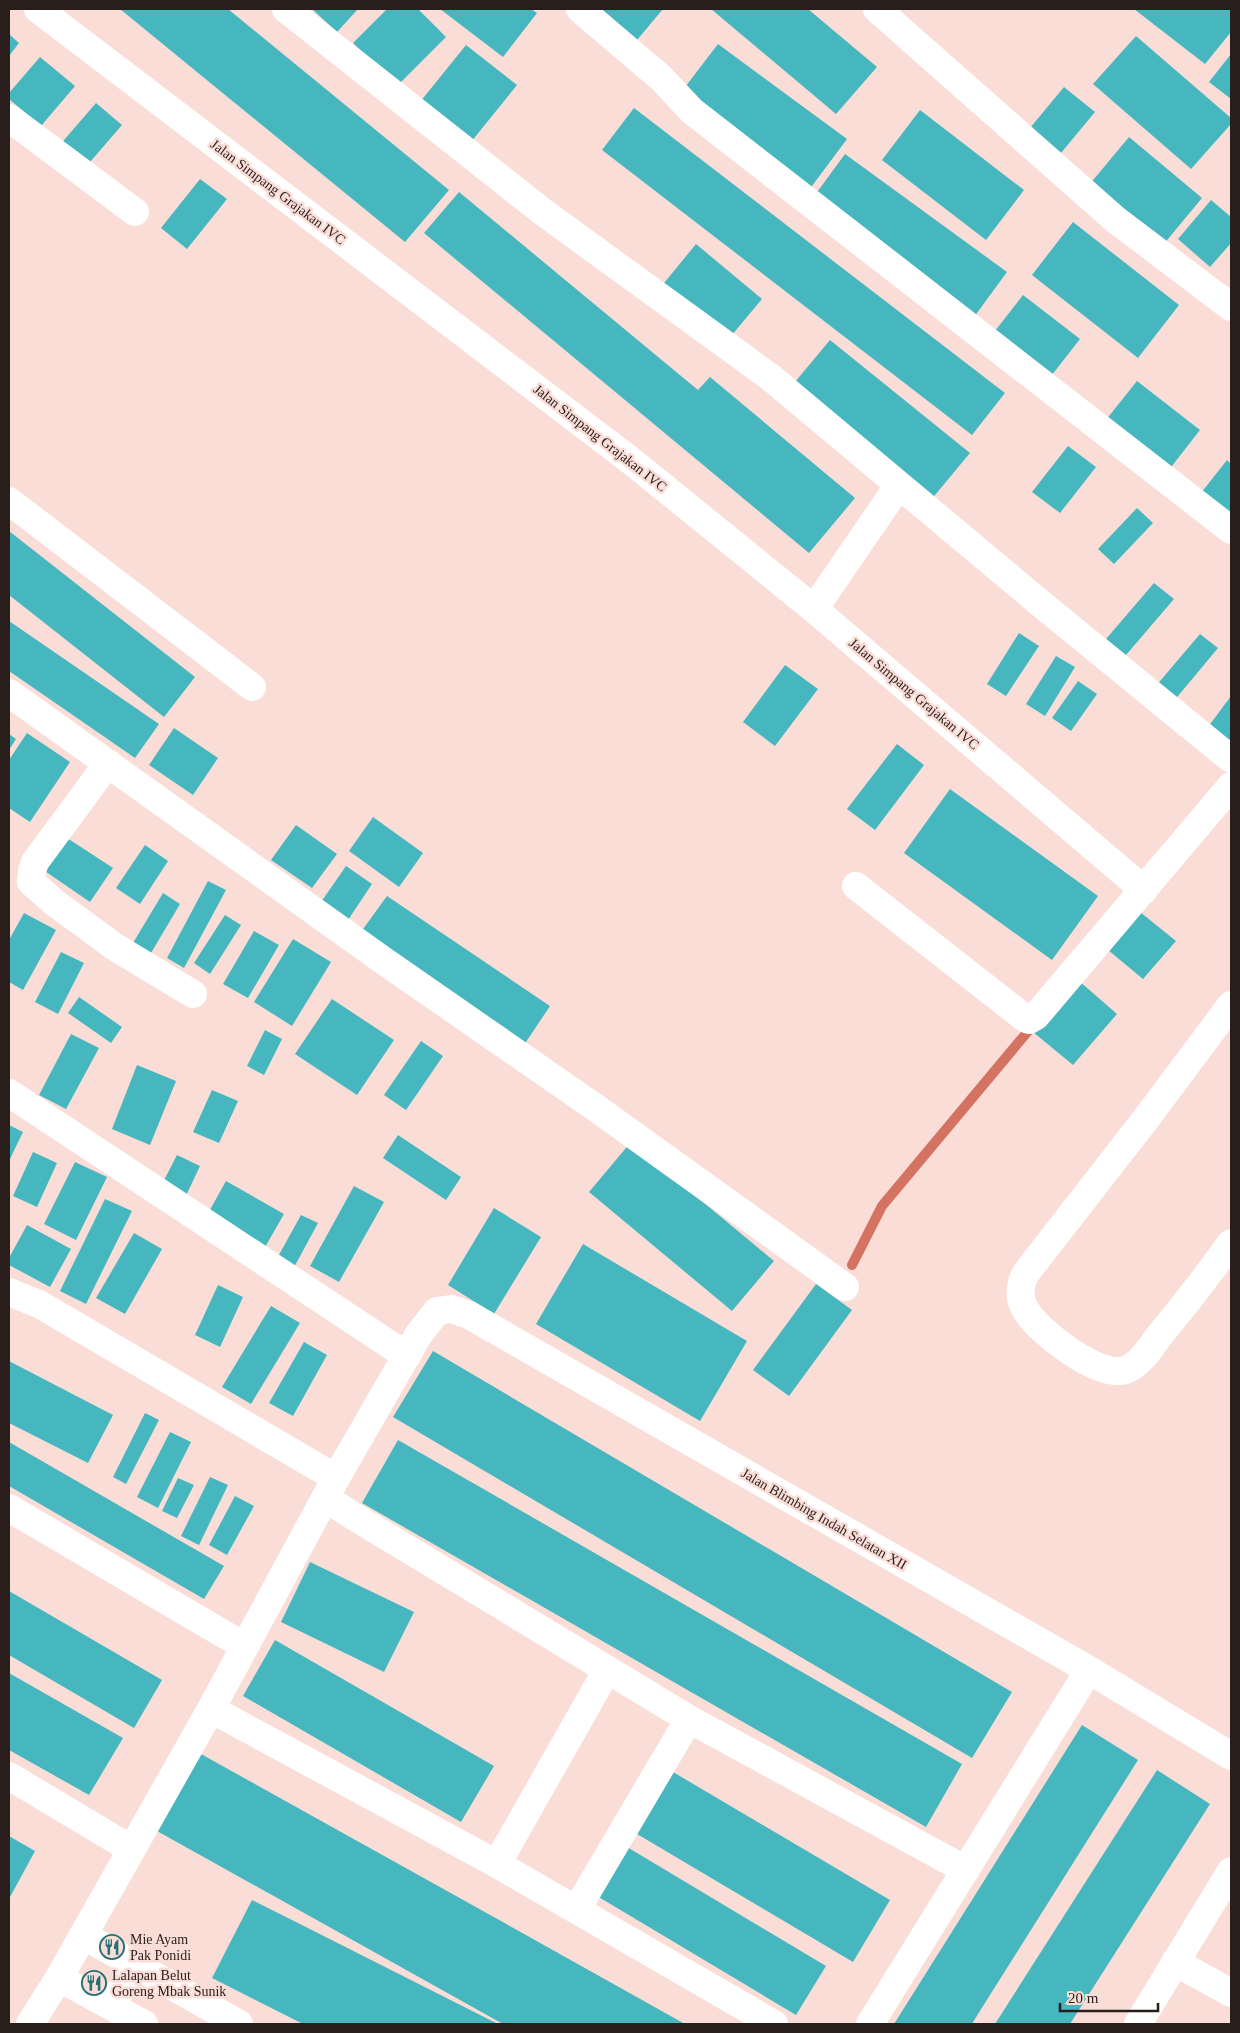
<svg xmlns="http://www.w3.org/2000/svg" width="1240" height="2033" font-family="'Times New Roman',serif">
<rect width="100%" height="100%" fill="#faddd7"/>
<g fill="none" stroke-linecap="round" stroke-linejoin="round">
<path stroke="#d47361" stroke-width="10" d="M 852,1265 L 882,1206 L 1034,1024"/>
</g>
<path fill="#47b7bf" d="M 120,9 L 228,9 L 449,190 L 405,242 Z
M 312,9 L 358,9 L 337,32 Z
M 387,9 L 418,9 L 446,37 L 397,86 L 353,43 Z
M 440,9 L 531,9 L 537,13 L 503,57 Z
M 599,9 L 663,9 L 637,40 Z
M 711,9 L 808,9 L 877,67 L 836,114 Z
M 1134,9 L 1231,9 L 1231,32 L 1205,64 Z
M 9,34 L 19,43 L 9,56 Z
M 1136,36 L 1231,118 L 1231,124 L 1191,169 L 1093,84 Z
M 718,44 L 847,139 L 809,190 L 679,95 Z
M 466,45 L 517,85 L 471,142 L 420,102 Z
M 1231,54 L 1231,99 L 1209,82 Z
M 40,57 L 75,86 L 41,126 L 9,99 L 9,93 Z
M 1064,87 L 1095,112 L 1056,159 L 1025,134 Z
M 96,103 L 122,125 L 84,169 L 58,147 Z
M 634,108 L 1005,393 L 972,435 L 602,150 Z
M 920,110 L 1024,190 L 986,240 L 882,160 Z
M 1129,137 L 1202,198 L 1163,245 L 1089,185 Z
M 845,154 L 1007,272 L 974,317 L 812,199 Z
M 200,179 L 227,199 L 187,249 L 161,228 Z
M 459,192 L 698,390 L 710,377 L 855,498 L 809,553 L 424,233 Z
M 1211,200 L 1231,217 L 1231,243 L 1210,267 L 1178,239 Z
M 1073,222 L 1179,305 L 1138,358 L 1032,275 Z
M 696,244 L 762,299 L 726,342 L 660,288 Z
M 1023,295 L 1080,339 L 1048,380 L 991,336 Z
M 830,340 L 970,453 L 930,501 L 790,388 Z
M 1137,381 L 1200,430 L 1168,471 L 1105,421 Z
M 1068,446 L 1096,467 L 1060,513 L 1032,492 Z
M 1227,460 L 1231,464 L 1231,525 L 1197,498 Z
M 1137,508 L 1153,523 L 1114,564 L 1098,549 Z
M 9,531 L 195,677 L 164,717 L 9,595 Z
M 1154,583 L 1174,599 L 1126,655 L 1106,639 Z
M 9,621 L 159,724 L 135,758 L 9,671 Z
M 1019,633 L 1039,646 L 1006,696 L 987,684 Z
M 1200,634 L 1218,648 L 1173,702 L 1155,687 Z
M 1056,656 L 1075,667 L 1045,716 L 1026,704 Z
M 785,665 L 818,689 L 775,746 L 743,722 Z
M 1078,681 L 1097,694 L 1071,731 L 1052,718 Z
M 1231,696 L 1231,742 L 1205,731 Z
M 174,728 L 218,758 L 193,795 L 149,765 Z
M 27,733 L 70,762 L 30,822 L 9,808 L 9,760 Z
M 9,734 L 16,739 L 9,750 Z
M 897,744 L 924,765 L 875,830 L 847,809 Z
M 950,789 L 1098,896 L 1052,960 L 904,853 Z
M 373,817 L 423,853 L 399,887 L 349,851 Z
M 296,825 L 337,854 L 312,888 L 271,860 Z
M 58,832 L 113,868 L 90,902 L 36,865 Z
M 145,845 L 168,861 L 140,904 L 116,888 Z
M 346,866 L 372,884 L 348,920 L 321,902 Z
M 208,881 L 226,890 L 184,968 L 167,958 Z
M 163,893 L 180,904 L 151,953 L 133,943 Z
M 387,896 L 550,1006 L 522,1048 L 358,936 Z
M 1140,912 L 1176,941 L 1143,979 L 1108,950 Z
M 24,913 L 56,930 L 23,990 L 9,982 L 9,940 Z
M 225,915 L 241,925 L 210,974 L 194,963 Z
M 254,931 L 279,945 L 248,998 L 223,984 Z
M 293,939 L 331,962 L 292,1026 L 254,1002 Z
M 61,952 L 84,963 L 58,1014 L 35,1002 Z
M 1078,980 L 1117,1014 L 1073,1065 L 1033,1032 Z
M 79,997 L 122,1027 L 111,1043 L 68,1013 Z
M 332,999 L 394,1040 L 357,1095 L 295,1054 Z
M 265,1030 L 282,1039 L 264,1075 L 247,1066 Z
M 71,1034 L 99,1048 L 66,1109 L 39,1095 Z
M 421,1041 L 443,1056 L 406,1110 L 384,1095 Z
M 137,1065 L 176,1081 L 150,1145 L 112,1129 Z
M 212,1090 L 238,1101 L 219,1143 L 193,1132 Z
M 9,1125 L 23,1132 L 9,1161 Z
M 398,1135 L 461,1177 L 446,1200 L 383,1158 Z
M 631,1142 L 774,1261 L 732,1311 L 589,1192 Z
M 33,1152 L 57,1163 L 37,1207 L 13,1196 Z
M 177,1155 L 200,1166 L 183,1202 L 159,1190 Z
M 75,1162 L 107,1177 L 76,1240 L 44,1224 Z
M 226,1181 L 284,1214 L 264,1249 L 206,1217 Z
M 354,1186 L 384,1202 L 339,1282 L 310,1266 Z
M 105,1199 L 132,1211 L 86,1304 L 60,1291 Z
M 494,1208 L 541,1237 L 494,1314 L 448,1285 Z
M 301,1215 L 318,1223 L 292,1271 L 275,1262 Z
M 27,1225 L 71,1249 L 50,1287 L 9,1265 L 9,1258 Z
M 134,1233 L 162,1249 L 125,1314 L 96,1298 Z
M 583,1244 L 747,1341 L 700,1421 L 536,1324 Z
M 816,1284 L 852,1310 L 789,1396 L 753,1370 Z
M 218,1285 L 243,1297 L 220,1347 L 195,1335 Z
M 271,1306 L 300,1323 L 251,1404 L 222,1387 Z
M 304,1342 L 327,1355 L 293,1416 L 269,1403 Z
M 433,1351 L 1012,1692 L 972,1758 L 393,1417 Z
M 9,1361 L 113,1415 L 88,1463 L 9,1423 Z
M 145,1413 L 159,1420 L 126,1484 L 113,1477 Z
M 170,1432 L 191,1442 L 158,1508 L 137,1497 Z
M 398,1440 L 962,1764 L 926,1827 L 362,1503 Z
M 9,1442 L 224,1566 L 204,1599 L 9,1486 Z
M 210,1477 L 228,1485 L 199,1545 L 181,1536 Z
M 178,1478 L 194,1485 L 177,1518 L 162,1511 Z
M 235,1496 L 254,1506 L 227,1555 L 209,1545 Z
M 310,1562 L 414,1612 L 384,1672 L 281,1622 Z
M 9,1591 L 162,1680 L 134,1728 L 9,1655 Z
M 275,1640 L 494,1766 L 461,1822 L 243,1696 Z
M 9,1673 L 123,1738 L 89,1795 L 9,1750 Z
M 1082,1725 L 1138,1760 L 978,2014 L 972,2024 L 894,2024 Z
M 201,1754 L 492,1916 L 685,2024 L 503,2024 L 157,1831 Z
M 1157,1770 L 1210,1804 L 1070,2024 L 995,2024 Z
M 673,1772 L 890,1900 L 853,1962 L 637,1834 Z
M 9,1836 L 35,1851 L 9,1899 Z
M 627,1847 L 826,1966 L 796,2015 L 597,1896 Z
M 252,1900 L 298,1923 L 498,2024 L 303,2024 L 212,1978 Z"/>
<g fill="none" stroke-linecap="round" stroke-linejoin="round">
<path stroke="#fff" stroke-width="28" d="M 38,9 L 630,460 L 814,609 L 1144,890
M 286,9 L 543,212 L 770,377 L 1040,603 L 1231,759
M 580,9 L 661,78 L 692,111 L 1231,530
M 877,9 L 1116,220 L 1231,307
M 9,118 L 135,212
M 9,501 L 252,687
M 814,609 L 899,485
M 9,693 L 384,961 L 596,1108 L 845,1287
M 108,763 L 35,862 L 32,871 L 31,882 L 55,903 L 115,947 L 193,994
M 856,886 L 1026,1019 L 1029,1020 L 1036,1016 L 1231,786
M 1231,1005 L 1145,1120 L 1026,1273 C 1020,1284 1018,1297 1025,1309 C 1037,1331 1102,1382 1128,1369 C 1141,1363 1151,1347 1159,1336 C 1184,1306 1208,1275 1231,1243
M 9,1093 L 407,1356
M 9,1292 L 39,1304 L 336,1478
M 326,1498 L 350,1514 L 689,1719 L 966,1870
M 9,1508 L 244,1646
M 211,1709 L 497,1864 L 774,2024
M 9,1776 L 131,1849
M 497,1864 L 607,1670
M 577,1909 L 689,1719
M 83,1935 L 239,2024
M 1175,1962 L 1231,1993
M 59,1978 L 144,2024
M 112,2006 L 134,1965
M 30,2024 L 59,1978 L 211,1709 L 336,1478 L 419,1334 L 437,1311 L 451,1309 L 469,1315 L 1089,1670 L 1231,1756
M 870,2024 L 1089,1670
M 1138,2024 L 1231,1871"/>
</g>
<defs>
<symbol id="restaurant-ring" viewBox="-11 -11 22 22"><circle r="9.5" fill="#faddd7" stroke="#257074" stroke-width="1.5"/><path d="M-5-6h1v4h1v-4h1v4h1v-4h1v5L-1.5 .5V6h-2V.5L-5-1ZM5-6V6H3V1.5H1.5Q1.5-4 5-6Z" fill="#257074"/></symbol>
</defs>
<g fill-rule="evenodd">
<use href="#restaurant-ring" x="98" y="1933" width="28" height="28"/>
<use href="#restaurant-ring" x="80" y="1969" width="28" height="28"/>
</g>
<g text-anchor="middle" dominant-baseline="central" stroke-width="5" stroke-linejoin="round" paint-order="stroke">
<g font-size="14" fill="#291e1c" stroke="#faddd7">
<text transform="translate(278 192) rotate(37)">Jalan Simpang Grajakan IVC</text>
<text transform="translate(600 438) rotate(38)">Jalan Simpang Grajakan IVC</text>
<text transform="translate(914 694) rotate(40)">Jalan Simpang Grajakan IVC</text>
<text transform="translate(824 1519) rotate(30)">Jalan Blimbing Indah Selatan XII</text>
</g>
<g font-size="14" fill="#291e1c" stroke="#faddd7" text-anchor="start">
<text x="130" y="1939">Mie Ayam<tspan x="130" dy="16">Pak Ponidi</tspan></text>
<text x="112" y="1975">Lalapan Belut<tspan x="112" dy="16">Goreng Mbak Sunik</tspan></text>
</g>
</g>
<rect width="1240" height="2033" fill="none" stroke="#291e1c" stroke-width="20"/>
<path d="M1060 2003v8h98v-8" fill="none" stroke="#291e1c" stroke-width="2.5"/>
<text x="1068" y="2003" font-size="15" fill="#291e1c" stroke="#faddd7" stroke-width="4" paint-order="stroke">20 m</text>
</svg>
